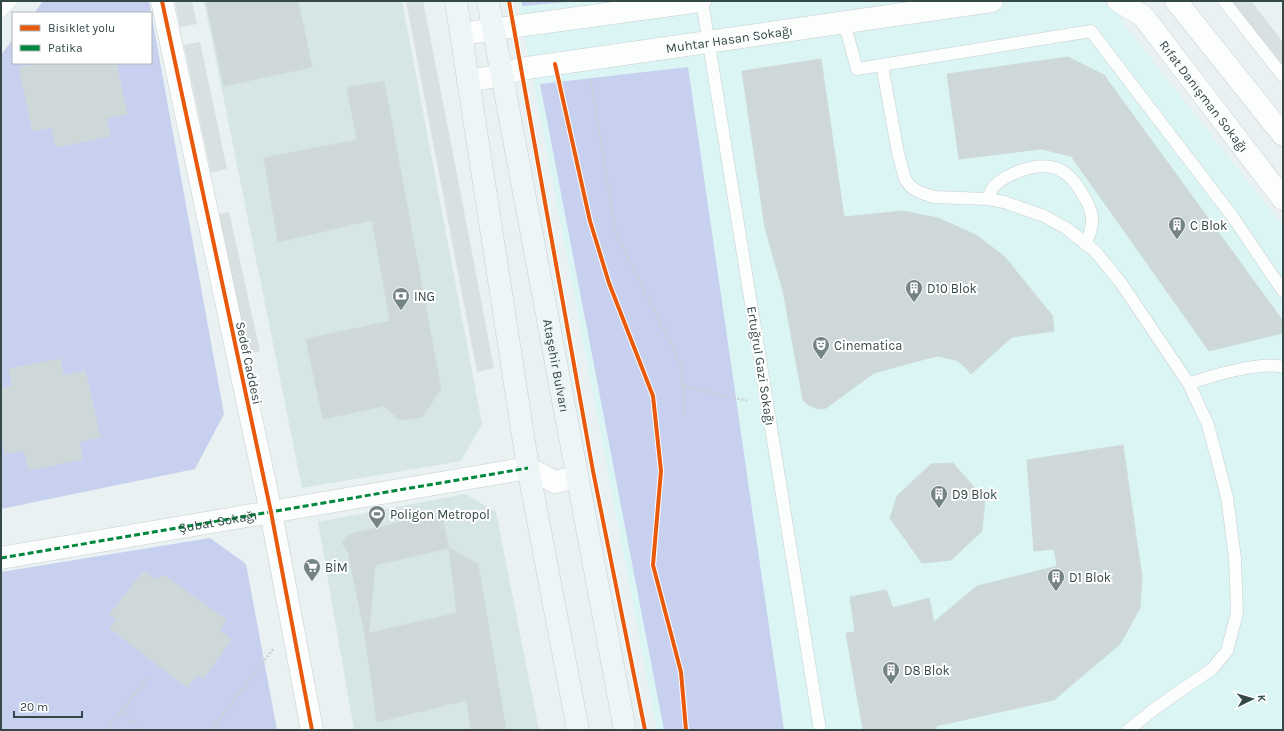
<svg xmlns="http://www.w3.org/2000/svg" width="1284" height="731" font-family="Karla,sans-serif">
<rect width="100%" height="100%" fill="#eaf1f2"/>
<path fill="#d6e5e6" d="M 204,1 L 402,1 L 482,424 L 461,461 L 302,488 Z
M 465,494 L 496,512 L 539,730 L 354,730 L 318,522 Z"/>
<path fill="#dbf5f4" d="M 518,1 L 1115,1 L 1123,23 L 1283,226 L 1283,730 L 657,730 Z"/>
<path fill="#c7d1ef" d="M 43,1 L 149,1 L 224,414 L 195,469 L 1,509 L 1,55 L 13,39 L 13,63 L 151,63 L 151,13 L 34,13 Z
M 522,1 L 579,1 L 522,6 Z
M 688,67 L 784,730 L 664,730 L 540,84 Z
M 210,538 L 246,564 L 277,730 L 1,730 L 1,572 Z"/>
<path fill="#d8e0e1" d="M 175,1 L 192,1 L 197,24 L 180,27 Z
M 406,1 L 423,1 L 456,169 L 494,368 L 477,372 Z
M 1229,1 L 1251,1 L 1283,42 L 1283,69 Z
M 200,42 L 227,169 L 211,173 L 184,45 Z
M 229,212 L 260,351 L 247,354 L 216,215 Z"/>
<path fill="#cfd8d8" stroke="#cfdada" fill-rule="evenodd" d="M 206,1 L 298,1 L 312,67 L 224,86 Z
M 1068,57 L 1104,75 L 1283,321 L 1283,333 L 1209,351 L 1071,156 L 1041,149 L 959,159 L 947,74 Z
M 821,59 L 844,217 L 903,211 L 938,218 L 976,235 L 1004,256 L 1052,315 L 1054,331 L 1012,337 L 971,374 L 964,366 L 956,360 L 938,356 L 929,358 L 874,373 L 826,408 L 819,409 L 808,405 L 803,400 L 783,291 L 765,228 L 742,71 Z
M 43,63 L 116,63 L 127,114 L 106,118 L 110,136 L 56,147 L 52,127 L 33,131 L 19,68 Z
M 384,81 L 441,389 L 422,417 L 400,420 L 384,406 L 323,419 L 306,339 L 390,321 L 372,220 L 278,242 L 264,158 L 357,140 L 347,88 Z
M 60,359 L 63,376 L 85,371 L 100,437 L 79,441 L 82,459 L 29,470 L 24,450 L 5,454 L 1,432 L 1,389 L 13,386 L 9,369 Z
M 1123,445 L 1142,577 L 1140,608 L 1120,644 L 1054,700 L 936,726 L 937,730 L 863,730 L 846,633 L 855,632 L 850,597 L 886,590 L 893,608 L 929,598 L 934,622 L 977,586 L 1057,566 L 1054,549 L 1034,551 L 1027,460 Z
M 953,463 L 985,500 L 982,531 L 951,560 L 922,563 L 890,518 L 897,496 L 931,464 Z
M 441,513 L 449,548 L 478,564 L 506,730 L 471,730 L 467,700 L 377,722 L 365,635 L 348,552 L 342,543 L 350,534 ZM 449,548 L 457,613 L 369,633 L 375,565 Z
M 144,571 L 155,580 L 163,575 L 226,620 L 219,630 L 231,639 L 204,678 L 197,675 L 187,687 L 110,628 L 117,619 L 110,614 Z"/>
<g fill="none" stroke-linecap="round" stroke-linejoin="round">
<defs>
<path id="service" d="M 702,1 L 820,730
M 1224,1 L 1283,76
M 1,12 L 11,1
M 844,22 L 857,69 L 1091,31 L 1232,216 L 1283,291
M 882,65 L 898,153 L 905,179 L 911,187 L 919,192 L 934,197 L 988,199 L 1004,202 L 1044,216 L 1066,228 L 1095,251 L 1121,283 L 1189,384 L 1208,425 L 1227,497 L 1235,558 L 1237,613 L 1227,651 L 1212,669 L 1157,707 L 1128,730
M 988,199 C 990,194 992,188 995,185 C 1009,173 1037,162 1055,168 C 1067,172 1074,180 1080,190 C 1093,210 1097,221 1085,244
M 1189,384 C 1209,376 1262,361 1283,367"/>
<path id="minor" d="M 162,1 L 271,512 L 312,730
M 1,558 L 528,468"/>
<g id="tertiary">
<path id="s1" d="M 1118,1 L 1143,16 L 1283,199"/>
<path d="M 1176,1 L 1283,135"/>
<path d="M 461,34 L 700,1"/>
<path id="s2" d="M 468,81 L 503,75 L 520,69 L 992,1"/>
<path d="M 528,468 L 555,482 L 576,477"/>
</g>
<g id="secondary">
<path d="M 456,1 L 528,468 L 578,730"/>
<path id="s3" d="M 488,1 L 625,730"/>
</g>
</defs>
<use href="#service" stroke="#c7cfd0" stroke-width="13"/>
<use href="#minor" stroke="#c7cfd0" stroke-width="23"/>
<use href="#tertiary" stroke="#c7cfd0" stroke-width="23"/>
<use href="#secondary" stroke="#c2d1d2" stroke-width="23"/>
<path stroke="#c9d1d2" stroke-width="2.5" stroke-dasharray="2 2" stroke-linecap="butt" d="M 591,81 L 616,234 L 681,364 L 685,414
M 683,386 L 749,401
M 122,711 L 140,730
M 106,730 L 148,678
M 211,730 L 274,648"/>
<use href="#service" stroke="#fcfdfd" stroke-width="12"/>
<use href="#minor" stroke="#fcfdfd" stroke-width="22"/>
<use href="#tertiary" stroke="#fcfdfd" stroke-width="22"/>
<use href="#secondary" stroke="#eef5f7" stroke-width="22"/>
<path stroke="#00873e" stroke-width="3" stroke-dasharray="6 3" stroke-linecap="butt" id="s4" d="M 1,558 L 528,468"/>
<defs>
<path id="cycleway" d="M 162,1 L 271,512 L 312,730
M 509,1 L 593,471 L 645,730
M 555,64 L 590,221 L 609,283 L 653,396 L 661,471 L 653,565 L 681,672 L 686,730"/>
</defs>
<use href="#cycleway" stroke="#fff" stroke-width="6"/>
<use href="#cycleway" stroke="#e8590c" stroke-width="4"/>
</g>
<defs>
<symbol id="building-pin" viewBox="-11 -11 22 30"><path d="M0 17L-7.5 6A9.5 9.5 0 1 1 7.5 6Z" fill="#748384" stroke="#fff"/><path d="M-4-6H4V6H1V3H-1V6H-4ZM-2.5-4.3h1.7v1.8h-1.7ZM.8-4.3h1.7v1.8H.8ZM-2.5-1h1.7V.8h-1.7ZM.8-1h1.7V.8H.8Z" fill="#fff"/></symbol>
<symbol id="bank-pin" viewBox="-11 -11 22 30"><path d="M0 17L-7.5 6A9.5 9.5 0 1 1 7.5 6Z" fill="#748384" stroke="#fff"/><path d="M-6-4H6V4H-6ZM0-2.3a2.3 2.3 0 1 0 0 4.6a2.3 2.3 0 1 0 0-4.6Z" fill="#fff"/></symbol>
<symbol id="theatre-pin" viewBox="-11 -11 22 30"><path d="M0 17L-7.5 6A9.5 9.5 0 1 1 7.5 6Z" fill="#748384" stroke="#fff"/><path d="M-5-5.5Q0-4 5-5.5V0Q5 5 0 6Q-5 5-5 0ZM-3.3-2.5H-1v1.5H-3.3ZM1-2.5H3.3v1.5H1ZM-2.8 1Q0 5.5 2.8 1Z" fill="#fff"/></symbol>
<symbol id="stadium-pin" viewBox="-11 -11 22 30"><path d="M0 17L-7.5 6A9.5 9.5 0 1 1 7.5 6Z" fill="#748384" stroke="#fff"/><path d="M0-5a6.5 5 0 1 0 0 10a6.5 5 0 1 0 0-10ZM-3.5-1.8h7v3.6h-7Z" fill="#fff"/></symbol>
<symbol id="supermarket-pin" viewBox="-11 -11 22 30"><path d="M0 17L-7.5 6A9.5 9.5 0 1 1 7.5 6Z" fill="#748384" stroke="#fff"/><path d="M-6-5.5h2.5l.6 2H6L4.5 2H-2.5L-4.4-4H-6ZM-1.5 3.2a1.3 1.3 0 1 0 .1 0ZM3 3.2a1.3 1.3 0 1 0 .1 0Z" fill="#fff"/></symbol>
</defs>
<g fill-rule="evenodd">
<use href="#building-pin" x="1167" y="215" width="20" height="27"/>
<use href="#building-pin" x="904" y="278" width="20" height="27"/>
<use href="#bank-pin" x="391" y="286" width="20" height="27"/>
<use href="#theatre-pin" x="811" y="335" width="20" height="27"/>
<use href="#building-pin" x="929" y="484" width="20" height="27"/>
<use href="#stadium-pin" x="367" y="504" width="20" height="27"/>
<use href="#supermarket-pin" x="302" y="557" width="20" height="27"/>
<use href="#building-pin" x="1046" y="567" width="20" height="27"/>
<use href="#building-pin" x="881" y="660" width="20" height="27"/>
</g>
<g text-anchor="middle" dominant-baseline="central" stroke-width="4" stroke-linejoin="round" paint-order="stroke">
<g font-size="13" fill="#344848" stroke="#fff">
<text stroke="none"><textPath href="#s2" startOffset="265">Muhtar Hasan Sokağı</textPath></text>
<text stroke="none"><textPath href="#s1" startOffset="130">Rıfat Danışman Sokağı</textPath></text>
<text transform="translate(249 363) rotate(78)">Sedef Caddesi</text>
<text stroke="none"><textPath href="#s3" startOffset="371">Ataşehir Bulvarı</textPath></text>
<text transform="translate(761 366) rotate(81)">Ertuğrul Gazi Sokağı</text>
<text stroke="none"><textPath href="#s4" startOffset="220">Şubat Sokağı</textPath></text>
</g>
<g font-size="13" fill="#344848" stroke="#fff" text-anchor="start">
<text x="1190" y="225">C Blok</text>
<text x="927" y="288">D10 Blok</text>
<text x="414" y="296">ING</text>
<text x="834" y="345">Cinematica</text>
<text x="952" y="494">D9 Blok</text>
<text x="390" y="514">Poligon Metropol</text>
<text x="325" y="567">BİM</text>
<text x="1069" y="577">D1 Blok</text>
<text x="904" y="670">D8 Blok</text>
</g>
</g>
<rect width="1284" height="731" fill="none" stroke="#344848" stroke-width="4"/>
<rect x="12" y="12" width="140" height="52" fill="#ffffff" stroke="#aeb6b6"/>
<rect x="20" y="25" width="20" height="6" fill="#e8590c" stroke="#aeb6b6"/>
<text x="48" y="32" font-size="12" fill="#344848">Bisiklet yolu</text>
<rect x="20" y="45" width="20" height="6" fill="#00873e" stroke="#aeb6b6"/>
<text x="48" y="52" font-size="12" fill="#344848">Patika</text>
<g transform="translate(1252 699) rotate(85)" stroke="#ffffff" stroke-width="3" paint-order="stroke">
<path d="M0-3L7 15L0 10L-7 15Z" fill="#344848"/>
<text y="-6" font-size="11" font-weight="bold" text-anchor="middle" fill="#344848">K</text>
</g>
<path d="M14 711v6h68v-6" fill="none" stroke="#344848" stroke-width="2"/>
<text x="20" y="711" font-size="12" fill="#344848" stroke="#ffffff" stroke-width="3" paint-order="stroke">20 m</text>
</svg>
